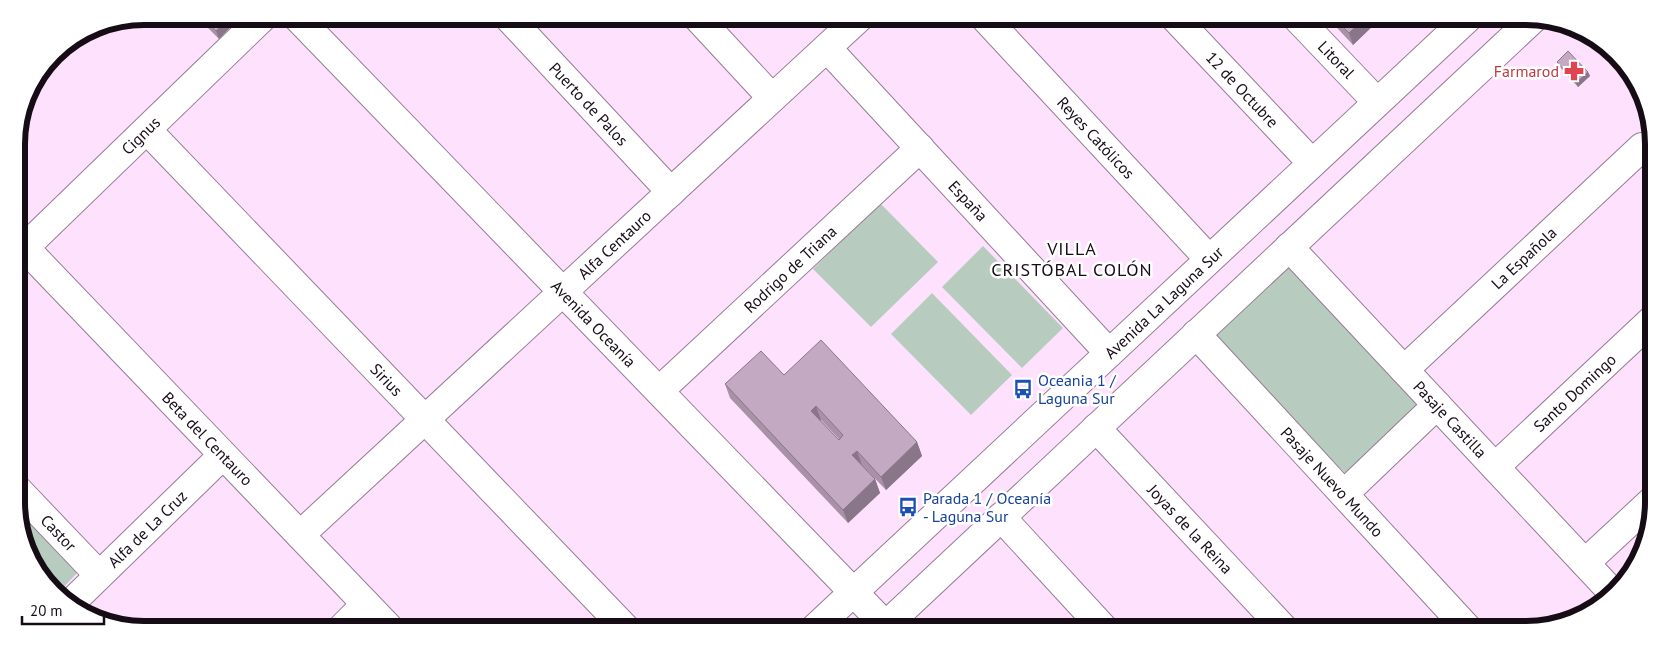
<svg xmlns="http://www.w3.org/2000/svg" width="1670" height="646" font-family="'PT Sans',sans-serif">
<rect width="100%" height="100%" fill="#fee2fd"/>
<path fill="#b7ccbf" d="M 880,203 L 938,262 L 871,327 L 813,269 Z
M 983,246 L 1063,328 L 1022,368 L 942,287 Z
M 1290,262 L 1427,401 L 1349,477 L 1213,338 Z
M 932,293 L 1012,375 L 971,415 L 891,334 Z
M 19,508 L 79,571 L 58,593 L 48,586 L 19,526 Z"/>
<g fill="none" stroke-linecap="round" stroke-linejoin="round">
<defs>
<g id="minor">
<path id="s1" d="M 507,16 L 671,192"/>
<path d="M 696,16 L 772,98"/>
<path id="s2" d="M 983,16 L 1209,259"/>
<path id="s3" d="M 1173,16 L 1312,163"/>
<path id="s4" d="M 1295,16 L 1377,102"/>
<path id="s5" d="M 827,48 L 1109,353"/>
<path id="s6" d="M 147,130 L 627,630"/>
<path id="s7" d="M 1289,247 L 1612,592"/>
<path id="s8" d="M 25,248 L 391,630"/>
<path id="s9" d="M 17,255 L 264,16"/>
<path id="s10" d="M 1196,334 L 1469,630"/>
<path id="s11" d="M 1404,370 L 1642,147"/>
<path id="s12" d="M 659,391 L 920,148"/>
<path id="s13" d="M 1096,428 L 1285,630"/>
<path id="s14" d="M 1495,467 L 1653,319"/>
<path id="s15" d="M 18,490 L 99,575"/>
<path d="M 1344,494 L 1437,405"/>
<path d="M 1001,517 L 1105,630"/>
<path id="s16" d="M 300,535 L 861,16"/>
<path d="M 1585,563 L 1654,499"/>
<path id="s17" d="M 72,602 L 223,455"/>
<path d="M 340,630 L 366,604"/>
</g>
<g id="tertiary">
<path id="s18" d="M 296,16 L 890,630"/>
<path id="s19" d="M 813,630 L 1470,16"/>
<path d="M 881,630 L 1534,18"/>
</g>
</defs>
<use href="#minor" stroke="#967c95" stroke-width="30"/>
<use href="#tertiary" stroke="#967c95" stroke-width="30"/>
<use href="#minor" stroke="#fff" stroke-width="28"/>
<use href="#tertiary" stroke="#fff" stroke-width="28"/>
</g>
<path fill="#a991a8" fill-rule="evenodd" d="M 196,16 L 241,16 L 219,39 Z
M 1326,16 L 1377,16 L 1379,20 L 1353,45 Z
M 1557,62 L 1588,72 L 1590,76 L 1578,87 L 1559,66 Z
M 784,375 L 917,442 L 922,456 L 886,490 L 862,465 L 875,479 L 880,493 L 848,523 L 730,398 L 725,384 ZM 821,420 L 839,439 L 839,440 L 821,421 Z"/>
<path fill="#897688" d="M 231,16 L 241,16 L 219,39 L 216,31 Z
M 1367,16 L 1377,16 L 1379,20 L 1353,45 L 1349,33 Z
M 1588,72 L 1590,76 L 1578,87 L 1576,83 Z
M 816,406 L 821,420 L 816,425 L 811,411 Z
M 917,442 L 922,456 L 886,490 L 881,477 Z
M 857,451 L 862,465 L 852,455 Z
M 875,479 L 880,493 L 848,523 L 843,510 Z"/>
<path fill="#c4a9c3" stroke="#897688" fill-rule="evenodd" d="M 201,16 L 231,16 L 216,31 Z
M 1332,16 L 1367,16 L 1349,33 Z
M 1568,51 L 1588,72 L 1576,83 L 1557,62 Z
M 821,340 L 917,442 L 881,477 L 857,451 L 852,455 L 875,479 L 843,510 L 725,384 L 761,351 L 784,375 ZM 816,406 L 843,435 L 839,440 L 811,411 Z"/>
<defs>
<symbol id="pharmacy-bare" viewBox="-9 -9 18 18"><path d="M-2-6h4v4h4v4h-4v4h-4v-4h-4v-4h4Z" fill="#e0444e" stroke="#fff" stroke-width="2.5" paint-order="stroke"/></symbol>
<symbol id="bus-bare" viewBox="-9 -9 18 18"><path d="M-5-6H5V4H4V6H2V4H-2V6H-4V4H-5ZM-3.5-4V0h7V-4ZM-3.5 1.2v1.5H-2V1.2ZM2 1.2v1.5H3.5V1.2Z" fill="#1a4fb4" stroke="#fff" stroke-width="2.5" paint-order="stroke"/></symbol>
</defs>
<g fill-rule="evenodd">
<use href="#pharmacy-bare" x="1560" y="57" width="28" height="28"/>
<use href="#bus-bare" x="1009" y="375" width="28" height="28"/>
<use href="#bus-bare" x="894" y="493" width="28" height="28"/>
</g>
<g text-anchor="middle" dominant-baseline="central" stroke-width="5" stroke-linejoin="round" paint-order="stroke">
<g font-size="16" fill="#160c16" stroke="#fff">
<text stroke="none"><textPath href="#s4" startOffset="60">Litoral</textPath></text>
<text stroke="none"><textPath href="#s3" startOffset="101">12 de Octubre</textPath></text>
<text stroke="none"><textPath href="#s1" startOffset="120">Puerto de Palos</textPath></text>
<text stroke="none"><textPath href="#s9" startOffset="172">Cignus</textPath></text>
<text stroke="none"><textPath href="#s2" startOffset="166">Reyes Católicos</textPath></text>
<text stroke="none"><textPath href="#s5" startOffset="208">España</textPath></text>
<text stroke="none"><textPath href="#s16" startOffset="428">Alfa Centauro</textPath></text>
<text stroke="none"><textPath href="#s11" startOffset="164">La Española</textPath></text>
<text stroke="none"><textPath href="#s12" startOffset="179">Rodrigo de Triana</textPath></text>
<text stroke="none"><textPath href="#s19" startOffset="480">Avenida La Laguna Sur</textPath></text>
<text stroke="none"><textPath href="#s18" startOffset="428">Avenida Oceanía</textPath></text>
<text stroke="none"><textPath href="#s6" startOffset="346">Sirius</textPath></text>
<text stroke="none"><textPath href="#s14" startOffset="109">Santo Domingo</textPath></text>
<text stroke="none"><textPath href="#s7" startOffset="236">Pasaje Castilla</textPath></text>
<text stroke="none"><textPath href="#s8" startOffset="264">Beta del Centauro</textPath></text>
<text stroke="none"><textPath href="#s10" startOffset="201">Pasaje Nuevo Mundo</textPath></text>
<text stroke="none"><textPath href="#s17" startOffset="105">Alfa de La Cruz</textPath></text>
<text stroke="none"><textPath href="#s13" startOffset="138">Joyas de la Reina</textPath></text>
<text stroke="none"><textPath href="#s15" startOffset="59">Castor</textPath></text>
</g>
<g font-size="16" fill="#be3a42" stroke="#fff" text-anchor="end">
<text x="1559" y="71">Farmarod</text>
</g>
<g font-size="16" fill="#164399" stroke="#fff" text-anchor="start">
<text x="1038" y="380">Oceania 1 /<tspan x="1038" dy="18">Laguna Sur</tspan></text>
<text x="923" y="498">Parada 1 / Oceanía<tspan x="923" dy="18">- Laguna Sur</tspan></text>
</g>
<g font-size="18" letter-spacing="1" fill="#160c16" stroke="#fff">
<text x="1072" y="248">VILLA<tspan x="1072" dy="21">CRISTÓBAL COLÓN</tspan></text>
</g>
</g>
<path d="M0 0H1670V646H0ZM144 25H1526A119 119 0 0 1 1645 144V502A119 119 0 0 1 1526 621H144A119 119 0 0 1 25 502V144A119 119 0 0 1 144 25Z" fill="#fff" fill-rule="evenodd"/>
<path fill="none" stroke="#160c16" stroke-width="6" d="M144 25H1526A119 119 0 0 1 1645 144V502A119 119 0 0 1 1526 621H144A119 119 0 0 1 25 502V144A119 119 0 0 1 144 25Z"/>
<path d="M22 616v8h82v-8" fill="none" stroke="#160c16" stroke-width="2.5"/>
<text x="30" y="616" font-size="15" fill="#160c16" stroke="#ffffff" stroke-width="4" paint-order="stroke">20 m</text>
</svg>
